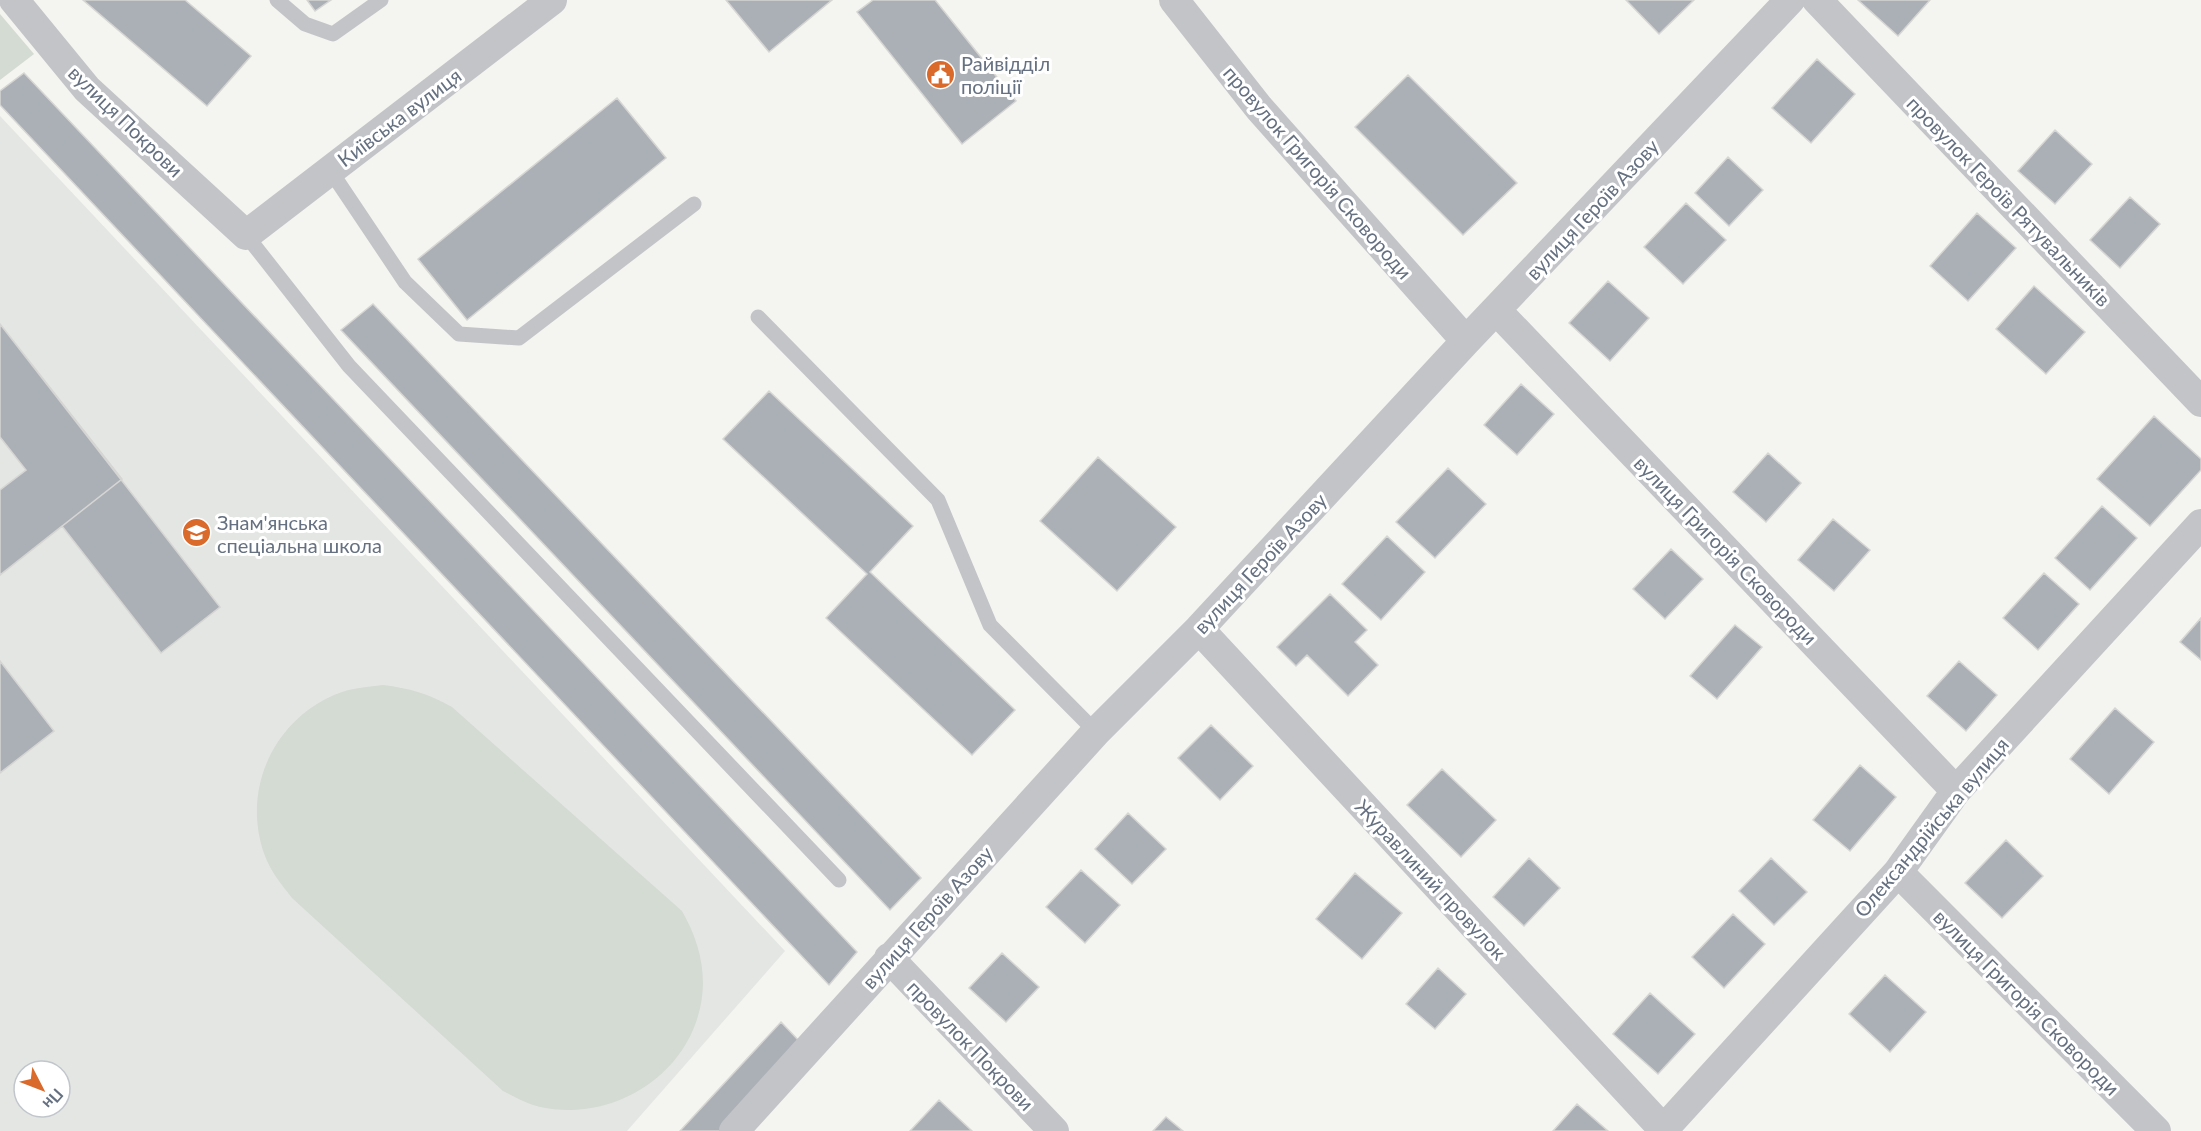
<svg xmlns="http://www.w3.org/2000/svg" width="2201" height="1131" font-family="Lato,sans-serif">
<rect width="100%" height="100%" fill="#f4f4f0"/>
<path fill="#e4e6e4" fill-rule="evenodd" d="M 0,116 L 785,951 L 627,1131 L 0,1131 ZM 24,1071 L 60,1071 L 60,1107 L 24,1107 Z"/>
<path fill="#d4dbd2" d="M 0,14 L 34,54 L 0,80 Z
M 383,685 C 409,688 429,694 452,707 L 682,911 C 695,934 703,957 703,984 C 701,1067 619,1124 540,1107 C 527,1104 515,1097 503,1091 L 292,898 C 282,885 271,872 265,856 C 241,792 272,722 334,695 C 350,688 366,687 383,685 Z"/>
<path fill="#abb0b6" stroke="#d5d5d3" stroke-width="1.5" d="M 83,0 L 185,0 L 251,56 L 207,106 Z
M 307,0 L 331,0 L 315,11 Z
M 726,0 L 832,0 L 769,52 Z
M 873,0 L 935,0 L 1016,101 L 962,144 L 857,12 Z
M 1626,0 L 1694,0 L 1659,34 Z
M 1858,0 L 1930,0 L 1898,36 Z
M 1817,59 L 1855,94 L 1811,143 L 1772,108 Z
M 24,73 L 857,952 L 829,985 L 0,105 L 0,91 Z
M 1408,75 L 1517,183 L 1463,235 L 1355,127 Z
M 617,98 L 666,158 L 467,320 L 418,259 Z
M 2055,130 L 2092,164 L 2055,204 L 2018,171 Z
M 1728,157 L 1763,190 L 1729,226 L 1695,193 Z
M 2130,197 L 2160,224 L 2120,268 L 2090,240 Z
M 1686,203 L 1726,240 L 1683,284 L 1644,247 Z
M 1977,213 L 2016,248 L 1968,301 L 1930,266 Z
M 1608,281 L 1649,318 L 1610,361 L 1569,323 Z
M 2034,286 L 2085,332 L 2046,374 L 1996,329 Z
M 373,304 L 921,878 L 890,910 L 341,330 Z
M 0,324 L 220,607 L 161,653 L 62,526 L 0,575 L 0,490 L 26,470 L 0,437 Z
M 0,324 L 122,479 L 0,575 L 0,490 L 26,470 L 0,437 Z
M 1521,384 L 1554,414 L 1517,455 L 1484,425 Z
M 769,391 L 913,526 L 870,572 L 1015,710 L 972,755 L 826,618 L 867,574 L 723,439 Z
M 2154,416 L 2201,459 L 2201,470 L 2150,526 L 2097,479 Z
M 1768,453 L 1801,483 L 1766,522 L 1733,492 Z
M 1098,457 L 1176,527 L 1117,591 L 1040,521 Z
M 1448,468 L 1486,504 L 1435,558 L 1396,522 Z
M 2102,506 L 2137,538 L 2090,590 L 2055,558 Z
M 1833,519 L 1870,550 L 1834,591 L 1798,560 Z
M 1387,536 L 1425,572 L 1381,620 L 1342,584 Z
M 1671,549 L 1703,579 L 1665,619 L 1633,589 Z
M 2044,573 L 2079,604 L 2038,650 L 2003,618 Z
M 1330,594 L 1367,630 L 1355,642 L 1378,665 L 1348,696 L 1307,655 L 1296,666 L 1277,647 Z
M 2201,618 L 2201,660 L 2180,642 Z
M 1735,625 L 1762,647 L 1717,699 L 1690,676 Z
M 0,661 L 54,731 L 0,773 Z
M 1959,661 L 1997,695 L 1966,731 L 1927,696 Z
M 2115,708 L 2154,742 L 2109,794 L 2070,759 Z
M 1211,725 L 1253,766 L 1220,800 L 1178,758 Z
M 1860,765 L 1896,797 L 1850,851 L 1813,820 Z
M 1442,769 L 1496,820 L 1461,857 L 1407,805 Z
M 1128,813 L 1166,849 L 1132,884 L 1095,849 Z
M 2006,840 L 2043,876 L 2002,918 L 1965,883 Z
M 1529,858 L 1560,888 L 1524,926 L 1493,897 Z
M 1771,858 L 1807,892 L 1774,925 L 1739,891 Z
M 1081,870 L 1120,905 L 1085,943 L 1046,907 Z
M 1355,873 L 1402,913 L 1362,959 L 1316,919 Z
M 1733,914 L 1765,944 L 1724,988 L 1692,957 Z
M 1002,953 L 1039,987 L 1006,1022 L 969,988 Z
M 1438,968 L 1466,994 L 1435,1029 L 1406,1004 Z
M 1885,975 L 1926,1012 L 1890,1052 L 1849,1014 Z
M 1650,993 L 1695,1034 L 1658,1074 L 1613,1034 Z
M 781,1022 L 801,1043 L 722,1131 L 680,1131 Z
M 939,1100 L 972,1131 L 910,1131 Z
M 1577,1104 L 1608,1131 L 1553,1131 Z
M 1166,1117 L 1183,1131 L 1153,1131 Z"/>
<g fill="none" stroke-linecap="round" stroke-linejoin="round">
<path stroke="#c2c4c8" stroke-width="15" d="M 277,0 L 305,24 L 333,34 L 381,0
M 330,170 L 405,282 L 459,334 L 519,338 L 694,204
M 246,235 L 349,366 L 839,880
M 758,317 L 938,500 L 990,625 L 1096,732"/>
<path stroke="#c2c4c8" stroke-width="30" d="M 14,0 L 87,89 L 246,235 L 552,0
M 1174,0 L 1259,108 L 1466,341
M 1817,0 L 2201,402
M 1496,310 L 1956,791
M 1199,629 L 1663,1129
M 1898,872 L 2156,1131
M 889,958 L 1054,1131
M 734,1131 L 1096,732 L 1199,629 L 1466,341 L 1790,0
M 1662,1131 L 1898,872 L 1956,791 L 2201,524"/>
</g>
<defs>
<symbol id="civic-disc" viewBox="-11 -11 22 22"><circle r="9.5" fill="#da6a2b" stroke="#fff"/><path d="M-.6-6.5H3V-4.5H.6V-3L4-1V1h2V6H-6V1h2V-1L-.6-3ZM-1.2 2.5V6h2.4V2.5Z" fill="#fff"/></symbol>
<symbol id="school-disc" viewBox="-11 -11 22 22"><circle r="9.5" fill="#da6a2b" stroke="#fff"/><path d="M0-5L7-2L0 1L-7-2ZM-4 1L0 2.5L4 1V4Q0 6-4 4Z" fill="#fff"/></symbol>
</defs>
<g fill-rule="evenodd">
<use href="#civic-disc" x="924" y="58" width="33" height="33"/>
<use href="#school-disc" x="180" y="516" width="33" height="33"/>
</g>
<g text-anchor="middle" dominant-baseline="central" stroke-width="6" stroke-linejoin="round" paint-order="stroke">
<g font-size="20" fill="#657080" stroke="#fff" text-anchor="start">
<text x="961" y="63">Райвідділ<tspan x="961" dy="23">поліції</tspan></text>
<text x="217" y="522">Знам'янська<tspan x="217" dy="23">спеціальна школа</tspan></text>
</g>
<g font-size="20" fill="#657080" stroke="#fff">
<text transform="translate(399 117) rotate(-37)">Київська вулиця</text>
<text transform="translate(126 121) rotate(44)">вулиця Покрови</text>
<text transform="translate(1318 172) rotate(49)">провулок Григорія Сковороди</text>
<text transform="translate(2009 201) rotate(46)">провулок Героїв Рятувальників</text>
<text transform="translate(1592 209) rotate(-47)">вулиця Героїв Азову</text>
<text transform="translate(1726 550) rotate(46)">вулиця Григорія Сковороди</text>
<text transform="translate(1260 563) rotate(-47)">вулиця Героїв Азову</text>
<text transform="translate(1931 827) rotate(-50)">Олександрійська вулиця</text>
<text transform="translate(1431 879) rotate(47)">Журавлиний провулок</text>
<text transform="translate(927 917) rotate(-48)">вулиця Героїв Азову</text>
<text transform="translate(2027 1002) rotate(45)">вулиця Григорія Сковороди</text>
<text transform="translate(971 1045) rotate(46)">провулок Покрови</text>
</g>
</g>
<g transform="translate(42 1089) rotate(132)"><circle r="28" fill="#ffffff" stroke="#c1c6cc" stroke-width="1.5"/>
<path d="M0-4.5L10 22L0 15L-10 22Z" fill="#da6a2b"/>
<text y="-9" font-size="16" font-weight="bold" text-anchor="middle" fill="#657080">Пн</text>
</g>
</svg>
